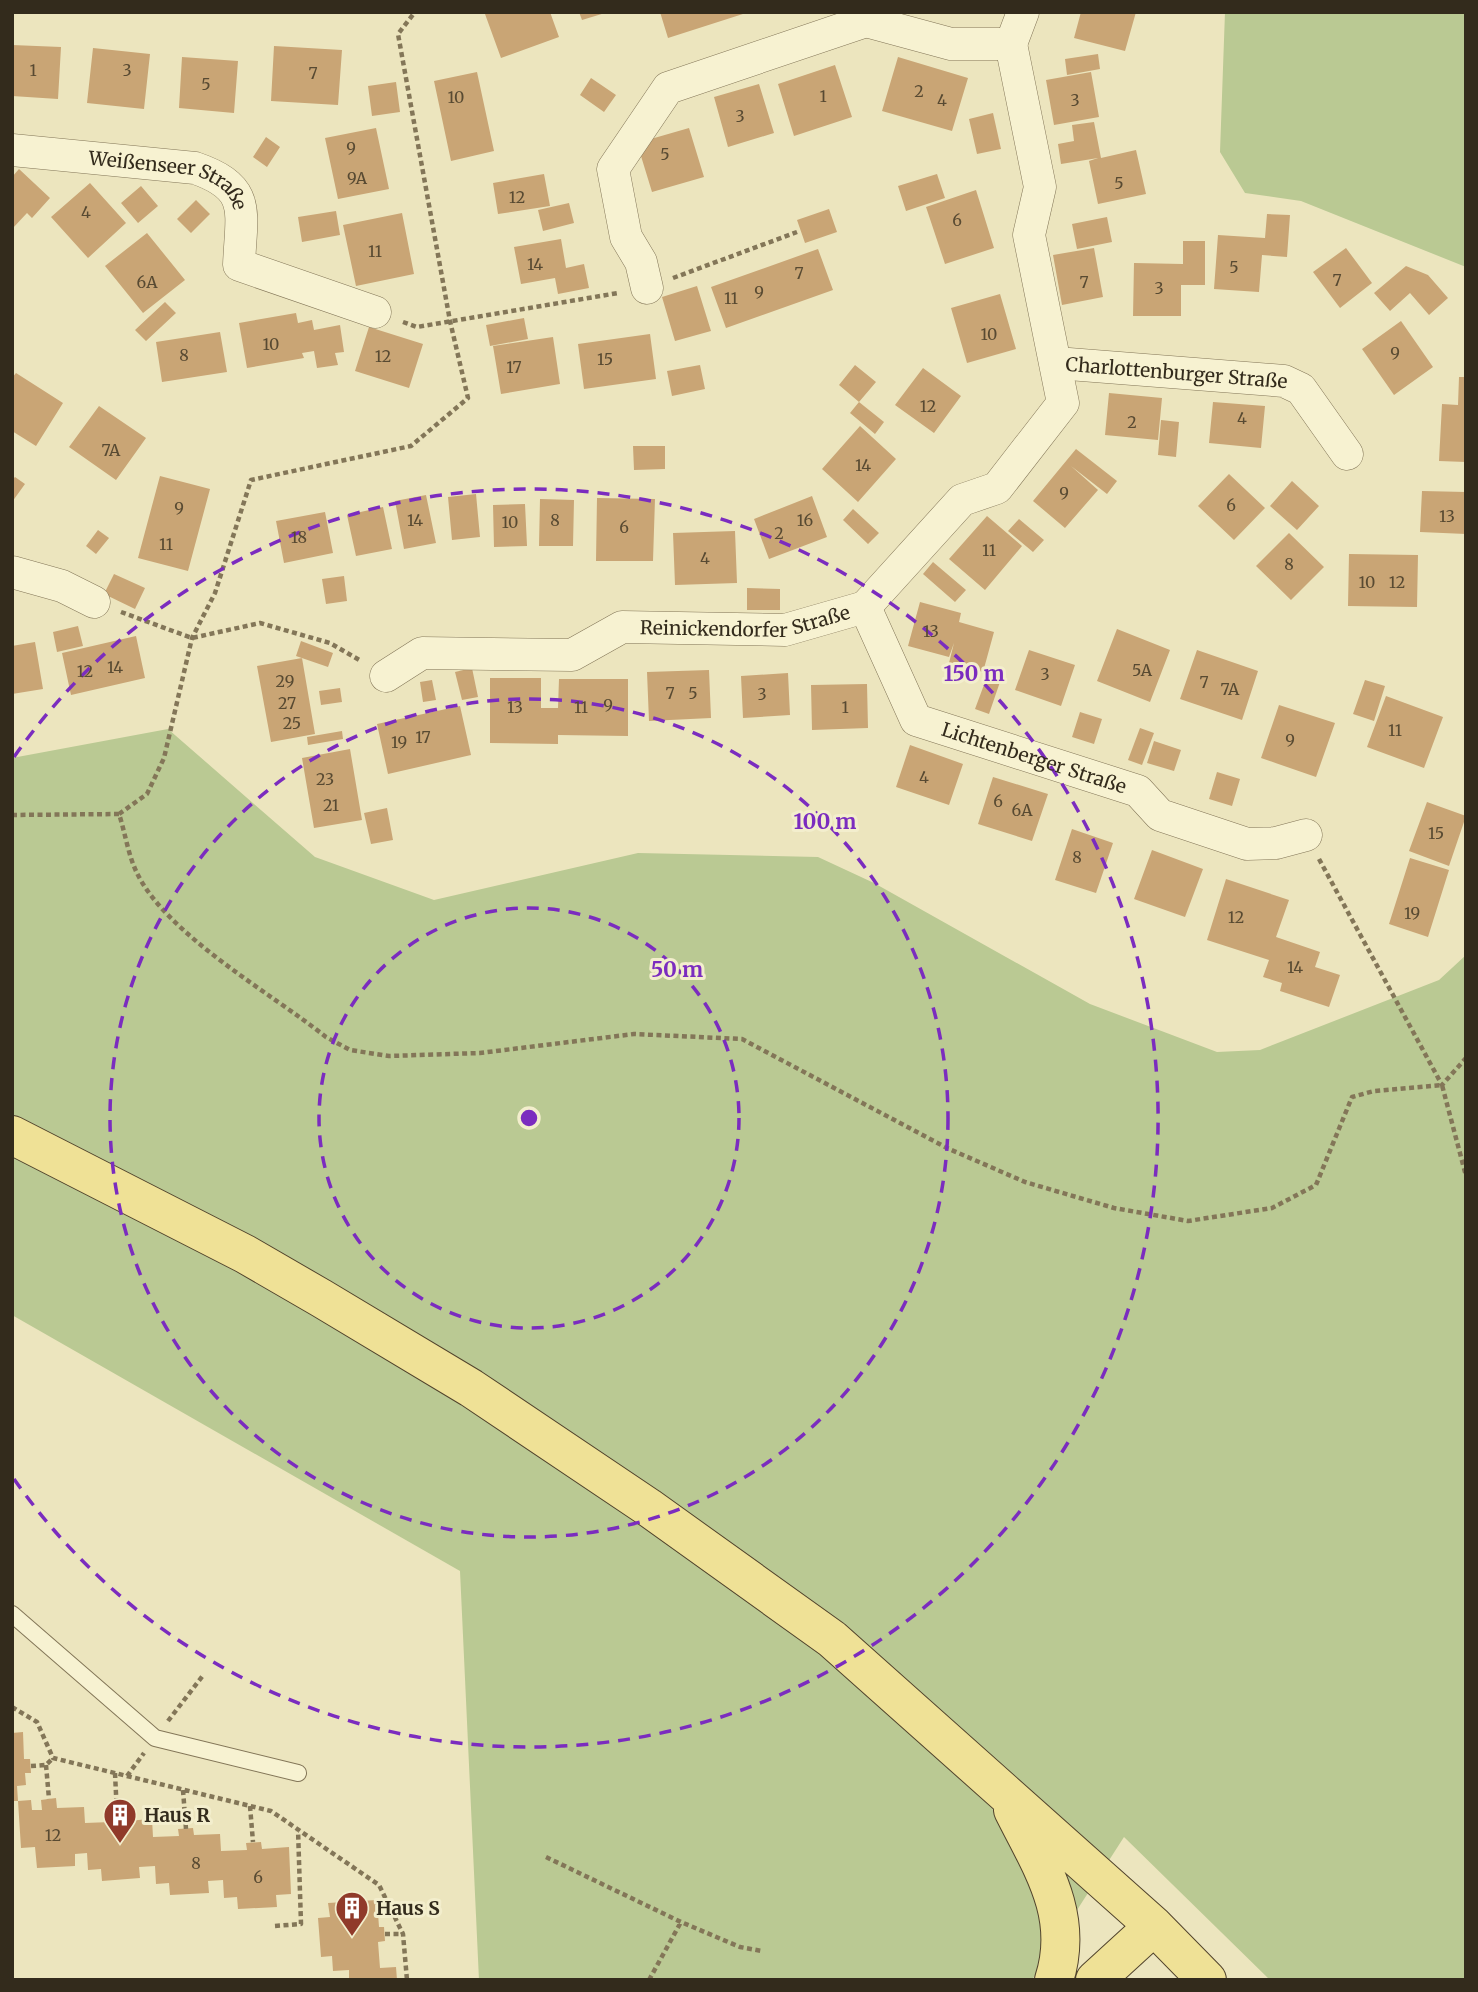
<svg xmlns="http://www.w3.org/2000/svg" width="1478" height="1992" font-family="Merriweather,serif">
<rect width="100%" height="100%" fill="#ece5be"/>
<path fill="#bac993" d="M 1225,12 L 1466,12 L 1466,267 L 1301,201 L 1245,193 L 1220,152 Z
M 168,729 L 315,857 L 434,900 L 638,853 L 818,857 L 874,883 L 1090,1004 L 1217,1052 L 1260,1050 L 1439,980 L 1466,955 L 1466,1980 L 1270,1980 L 1124,1837 L 1032,1980 L 479,1980 L 460,1571 L 12,1315 L 12,758 Z"/>
<path fill="#c9a575" d="M 489,12 L 550,12 L 559,37 L 501,58 L 485,14 Z
M 579,12 L 605,12 L 605,13 L 582,20 Z
M 660,12 L 746,12 L 746,13 L 668,38 Z
M 1081,12 L 1136,12 L 1125,51 L 1074,38 Z
M 12,45 L 61,47 L 58,99 L 12,96 Z
M 274,46 L 342,50 L 338,105 L 271,101 Z
M 93,48 L 150,54 L 144,109 L 87,103 Z
M 1098,54 L 1100,69 L 1067,75 L 1065,59 Z
M 182,57 L 238,61 L 234,113 L 179,108 Z
M 898,57 L 968,78 L 952,131 L 882,111 Z
M 835,65 L 852,117 L 794,136 L 778,84 Z
M 477,72 L 494,151 L 451,161 L 434,81 Z
M 1091,72 L 1099,117 L 1054,125 L 1046,80 Z
M 591,78 L 616,95 L 604,112 L 580,95 Z
M 396,82 L 400,112 L 372,116 L 368,86 Z
M 759,84 L 774,133 L 728,147 L 714,97 Z
M 993,113 L 1001,149 L 977,154 L 969,119 Z
M 1094,122 L 1101,158 L 1136,150 L 1146,194 L 1098,204 L 1089,161 L 1098,158 L 1061,164 L 1058,144 L 1074,141 L 1072,125 Z
M 376,128 L 389,189 L 338,199 L 325,138 Z
M 689,128 L 704,177 L 652,192 L 637,143 Z
M 266,137 L 280,147 L 267,167 L 253,157 Z
M 19,169 L 50,198 L 32,218 L 27,213 L 12,229 L 12,177 Z
M 544,174 L 550,206 L 498,214 L 493,183 Z
M 937,174 L 945,198 L 906,211 L 898,186 Z
M 90,183 L 126,223 L 88,258 L 51,217 Z
M 141,186 L 158,206 L 138,223 L 121,203 Z
M 976,190 L 994,248 L 945,264 L 926,207 Z
M 196,200 L 210,214 L 191,233 L 177,219 Z
M 569,203 L 574,223 L 543,231 L 538,210 Z
M 829,209 L 837,232 L 805,243 L 797,220 Z
M 336,211 L 340,235 L 302,242 L 298,217 Z
M 402,213 L 414,274 L 356,286 L 343,225 Z
M 1267,214 L 1290,215 L 1287,257 L 1262,255 L 1259,292 L 1214,289 L 1218,235 L 1265,238 Z
M 1107,217 L 1112,242 L 1077,249 L 1072,224 Z
M 147,233 L 185,280 L 143,313 L 105,266 Z
M 561,239 L 566,268 L 584,264 L 589,288 L 558,294 L 555,278 L 521,284 L 514,247 Z
M 1183,241 L 1205,241 L 1205,285 L 1181,285 L 1181,316 L 1133,316 L 1134,263 L 1183,264 Z
M 1094,248 L 1103,297 L 1062,305 L 1053,255 Z
M 1346,248 L 1372,283 L 1340,308 L 1313,272 Z
M 818,249 L 833,290 L 726,328 L 711,287 Z
M 1406,266 L 1428,275 L 1448,298 L 1429,315 L 1410,293 L 1390,311 L 1374,293 Z
M 697,286 L 711,331 L 675,341 L 662,297 Z
M 1000,294 L 1016,349 L 967,363 L 951,308 Z
M 165,302 L 176,313 L 146,341 L 135,330 Z
M 296,313 L 298,323 L 312,320 L 314,330 L 340,325 L 344,352 L 335,353 L 338,365 L 317,368 L 314,351 L 302,353 L 304,358 L 247,368 L 239,323 Z
M 524,318 L 528,339 L 490,346 L 486,325 Z
M 1401,321 L 1433,367 L 1394,395 L 1362,349 Z
M 369,327 L 423,344 L 409,388 L 355,371 Z
M 220,332 L 227,372 L 162,382 L 156,342 Z
M 650,334 L 656,379 L 584,389 L 578,344 Z
M 553,337 L 560,384 L 501,394 L 493,346 Z
M 700,365 L 705,389 L 672,396 L 667,371 Z
M 855,365 L 876,382 L 859,402 L 884,422 L 875,434 L 850,413 L 859,402 L 839,385 Z
M 923,368 L 961,396 L 934,433 L 895,405 Z
M 16,373 L 63,403 L 36,446 L 12,431 L 12,378 Z
M 1459,377 L 1466,377 L 1466,462 L 1439,461 L 1442,404 L 1458,405 Z
M 1109,393 L 1162,398 L 1158,440 L 1105,435 Z
M 1213,402 L 1265,406 L 1261,448 L 1209,443 Z
M 99,406 L 146,438 L 116,480 L 69,447 Z
M 1161,420 L 1179,422 L 1176,457 L 1158,455 Z
M 860,426 L 896,459 L 858,502 L 822,469 Z
M 633,446 L 665,446 L 665,469 L 634,470 Z
M 1076,449 L 1117,481 L 1107,494 L 1071,466 L 1098,490 L 1065,528 L 1033,501 Z
M 1229,474 L 1265,508 L 1234,540 L 1198,506 Z
M 160,476 L 210,489 L 188,571 L 138,558 Z
M 15,477 L 25,484 L 12,502 L 12,480 Z
M 1292,481 L 1319,506 L 1297,530 L 1270,506 Z
M 1422,491 L 1466,492 L 1466,534 L 1420,532 Z
M 476,494 L 480,537 L 452,540 L 448,497 Z
M 426,495 L 436,543 L 404,549 L 395,501 Z
M 812,496 L 827,537 L 769,559 L 754,519 Z
M 597,498 L 655,499 L 653,561 L 596,561 Z
M 540,499 L 574,500 L 573,546 L 539,546 Z
M 525,504 L 527,546 L 494,547 L 493,505 Z
M 383,507 L 392,549 L 356,556 L 347,515 Z
M 853,509 L 879,533 L 868,544 L 843,520 Z
M 325,512 L 333,553 L 284,563 L 276,521 Z
M 987,516 L 1022,546 L 985,590 L 949,559 Z
M 1019,519 L 1044,540 L 1033,552 L 1008,531 Z
M 98,530 L 109,538 L 96,554 L 86,546 Z
M 735,531 L 737,583 L 675,585 L 673,533 Z
M 1289,533 L 1324,567 L 1291,600 L 1256,566 Z
M 1349,554 L 1418,555 L 1417,607 L 1348,606 Z
M 933,562 L 966,590 L 955,602 L 923,574 Z
M 114,574 L 145,588 L 135,609 L 104,594 Z
M 344,576 L 347,601 L 326,604 L 322,579 Z
M 747,588 L 780,589 L 780,610 L 747,610 Z
M 920,602 L 961,613 L 959,622 L 994,632 L 983,672 L 949,663 L 954,643 L 949,657 L 908,646 Z
M 78,626 L 83,646 L 57,652 L 53,632 Z
M 1117,629 L 1170,650 L 1150,702 L 1097,681 Z
M 136,636 L 145,678 L 71,695 L 62,653 Z
M 301,641 L 333,653 L 328,667 L 296,656 Z
M 35,642 L 43,689 L 12,694 L 12,646 Z
M 1029,650 L 1075,665 L 1061,706 L 1015,690 Z
M 1197,650 L 1258,671 L 1242,720 L 1180,699 Z
M 302,658 L 315,734 L 271,742 L 257,666 Z
M 472,668 L 478,697 L 462,700 L 455,672 Z
M 709,670 L 711,718 L 649,721 L 647,672 Z
M 788,673 L 790,715 L 743,718 L 741,676 Z
M 988,674 L 1001,679 L 989,714 L 975,709 Z
M 490,678 L 541,678 L 541,708 L 558,708 L 559,679 L 628,679 L 628,736 L 558,735 L 558,744 L 490,743 Z
M 432,680 L 436,700 L 423,702 L 420,682 Z
M 1365,680 L 1385,686 L 1374,721 L 1353,714 Z
M 867,684 L 868,728 L 812,730 L 811,685 Z
M 340,688 L 342,702 L 321,705 L 319,691 Z
M 1386,696 L 1443,717 L 1424,768 L 1367,747 Z
M 1279,705 L 1335,723 L 1316,777 L 1261,758 Z
M 460,706 L 471,755 L 388,774 L 377,724 Z
M 1080,712 L 1102,719 L 1094,744 L 1072,737 Z
M 1140,728 L 1154,733 L 1142,765 L 1128,760 Z
M 342,731 L 343,739 L 308,745 L 307,737 Z
M 1154,741 L 1181,750 L 1174,771 L 1147,763 Z
M 910,745 L 963,764 L 949,805 L 896,787 Z
M 350,749 L 362,820 L 314,828 L 302,758 Z
M 1217,772 L 1240,779 L 1232,806 L 1209,799 Z
M 993,777 L 1048,794 L 1032,841 L 978,824 Z
M 1427,802 L 1466,816 L 1449,866 L 1409,851 Z
M 387,808 L 393,840 L 371,844 L 364,813 Z
M 1072,829 L 1113,843 L 1096,893 L 1055,880 Z
M 1152,850 L 1203,869 L 1185,917 L 1134,899 Z
M 1410,858 L 1449,870 L 1428,937 L 1389,924 Z
M 1226,879 L 1289,900 L 1276,937 L 1320,952 L 1315,967 L 1340,975 L 1329,1007 L 1280,991 L 1282,983 L 1263,977 L 1269,960 L 1207,940 Z
M 23,1732 L 24,1759 L 30,1759 L 31,1773 L 25,1773 L 26,1785 L 17,1786 L 18,1801 L 31,1800 L 32,1810 L 42,1810 L 41,1800 L 56,1798 L 57,1808 L 84,1807 L 85,1823 L 111,1822 L 110,1815 L 125,1814 L 125,1821 L 152,1819 L 153,1837 L 179,1836 L 178,1829 L 193,1828 L 194,1835 L 220,1834 L 221,1851 L 247,1850 L 246,1843 L 261,1842 L 262,1849 L 289,1847 L 291,1894 L 276,1895 L 277,1907 L 238,1909 L 237,1897 L 224,1898 L 223,1880 L 208,1881 L 209,1893 L 170,1895 L 169,1883 L 156,1884 L 155,1866 L 139,1867 L 140,1878 L 102,1881 L 101,1869 L 88,1870 L 87,1853 L 75,1854 L 75,1866 L 37,1868 L 35,1847 L 21,1848 L 18,1801 L 12,1801 L 12,1733 Z
M 377,1900 L 379,1927 L 384,1927 L 385,1941 L 378,1942 L 380,1968 L 396,1967 L 397,1980 L 349,1980 L 349,1970 L 333,1971 L 332,1956 L 321,1957 L 318,1918 L 330,1917 L 328,1903 Z"/>
<g fill="none" stroke-linecap="round" stroke-linejoin="round">
<defs>
<path id="service" d="M 12,1614 L 155,1738 L 298,1773"/>
<g id="minor">
<path d="M 862,12 L 866,21 L 951,44 L 1011,44"/>
<path d="M 1011,44 L 1023,12"/>
<path id="s1" d="M 12,150 L 195,168 C 253,188 241,212 239,265 L 375,312"/>
<path d="M 647,288 L 641,262 L 626,237 L 613,169 L 668,88 L 866,21"/>
<path id="s2" d="M 1056,363 L 1284,381 L 1301,389 L 1347,454"/>
<path d="M 12,572 L 62,586 L 94,602"/>
<path d="M 865,607 L 962,500 L 997,488 L 1063,403 L 1029,235 L 1040,187 L 1011,44"/>
<path id="s3" d="M 865,607 L 916,720 L 1138,791 L 1160,815 L 1247,844 L 1276,843 L 1306,835"/>
<path id="s4" d="M 386,676 L 422,653 L 572,655 L 622,627 L 785,630 L 865,607"/>
</g>
<path id="primary" d="M 12,1135 L 245,1254 L 321,1298 L 471,1388 L 648,1507 L 832,1639 L 1154,1926 L 1207,1980
M 1013,1810 C 1041,1866 1075,1915 1054,1980
M 1095,1980 L 1154,1926"/>
</defs>
<use href="#service" stroke="#837658" stroke-width="18"/>
<use href="#minor" stroke="#837658" stroke-width="33"/>
<use href="#primary" stroke="#51432c" stroke-width="40"/>
<path stroke="#837658" stroke-width="4.5" stroke-dasharray="5 3.5" stroke-linecap="butt" d="M 673,278 L 797,232
M 403,322 L 417,327 L 618,293
M 121,612 L 192,638 L 260,623 L 330,643 L 361,661
M 119,814 L 147,794 L 164,758 L 192,638 L 215,593 L 251,480 L 411,446 L 468,398 L 450,321 L 398,34 L 415,12
M 12,815 L 119,814 C 125,832 128,854 136,871 C 165,934 271,993 326,1037 L 350,1050 L 389,1056 L 480,1053 L 634,1034 L 742,1039 L 947,1148 L 1025,1182 L 1114,1208 L 1188,1221 L 1272,1208 L 1316,1185 L 1352,1097 L 1374,1091 L 1442,1085 L 1466,1176
M 1319,859 L 1442,1085 L 1466,1058
M 12,1707 L 37,1722 L 53,1758 L 271,1811 L 379,1885 L 403,1934 L 407,1980
M 168,1721 L 204,1674
M 46,1765 L 49,1799
M 31,1766 L 46,1765 L 53,1758
M 115,1773 L 117,1815
M 127,1776 L 144,1753
M 183,1790 L 186,1829
M 250,1806 L 253,1842
M 546,1857 L 681,1922 L 740,1947 L 762,1951
M 275,1926 L 301,1924 L 298,1829
M 385,1934 L 403,1934
M 649,1980 L 681,1922"/>
<use href="#service" stroke="#f7f2d1" stroke-width="16"/>
<use href="#minor" stroke="#f7f2d1" stroke-width="32"/>
<use href="#primary" stroke="#efe196" stroke-width="38"/>
</g>
<g fill="none" stroke="#7b2cbf" stroke-width="3.5" stroke-dasharray="12 9">
<circle cx="529" cy="1118" r="210"/>
<circle cx="529" cy="1118" r="419"/>
<path d="M14 757A629 629 0 1 1 14 1479"/>
</g>
<defs>
<symbol id="building-pin" viewBox="-11 -11 22 30"><path d="M0 17L-7.5 6A9.5 9.5 0 1 1 7.5 6Z" fill="#903a2a" stroke="#f3eecd"/><path d="M-4-6H4V6H1V3H-1V6H-4ZM-2.5-4.3h1.7v1.8h-1.7ZM.8-4.3h1.7v1.8H.8ZM-2.5-1h1.7V.8h-1.7ZM.8-1h1.7V.8H.8Z" fill="#fff"/></symbol>
</defs>
<g fill-rule="evenodd">
<use href="#building-pin" x="101" y="1796" width="38" height="52"/>
<use href="#building-pin" x="333" y="1889" width="38" height="52"/>
</g>
<g text-anchor="middle" dominant-baseline="central" stroke-width="6" stroke-linejoin="round" paint-order="stroke">
<g font-size="16" fill="#584a32">
<text x="33" y="70">1</text>
<text x="127" y="70">3</text>
<text x="313" y="73">7</text>
<text x="206" y="84">5</text>
<text x="919" y="91">2</text>
<text x="823" y="96">1</text>
<text x="456" y="97">10</text>
<text x="942" y="100">4</text>
<text x="1075" y="100">3</text>
<text x="740" y="116">3</text>
<text x="351" y="148">9</text>
<text x="665" y="154">5</text>
<text x="357" y="178">9A</text>
<text x="1119" y="183">5</text>
<text x="517" y="197">12</text>
<text x="86" y="212">4</text>
<text x="957" y="220">6</text>
<text x="375" y="251">11</text>
<text x="535" y="264">14</text>
<text x="1234" y="267">5</text>
<text x="799" y="273">7</text>
<text x="1337" y="280">7</text>
<text x="147" y="282">6A</text>
<text x="1084" y="282">7</text>
<text x="1159" y="288">3</text>
<text x="759" y="292">9</text>
<text x="731" y="298">11</text>
<text x="989" y="334">10</text>
<text x="271" y="344">10</text>
<text x="1395" y="353">9</text>
<text x="184" y="355">8</text>
<text x="383" y="356">12</text>
<text x="605" y="359">15</text>
<text x="514" y="367">17</text>
<text x="928" y="406">12</text>
<text x="1242" y="418">4</text>
<text x="1132" y="422">2</text>
<text x="111" y="450">7A</text>
<text x="863" y="465">14</text>
<text x="1064" y="493">9</text>
<text x="1231" y="505">6</text>
<text x="179" y="508">9</text>
<text x="1447" y="516">13</text>
<text x="415" y="520">14</text>
<text x="555" y="520">8</text>
<text x="805" y="520">16</text>
<text x="510" y="522">10</text>
<text x="624" y="527">6</text>
<text x="779" y="533">2</text>
<text x="299" y="537">18</text>
<text x="166" y="544">11</text>
<text x="989" y="550">11</text>
<text x="705" y="558">4</text>
<text x="1289" y="564">8</text>
<text x="1367" y="582">10</text>
<text x="1397" y="582">12</text>
<text x="931" y="631">13</text>
<text x="115" y="667">14</text>
<text x="1142" y="670">5A</text>
<text x="85" y="671">12</text>
<text x="1045" y="674">3</text>
<text x="285" y="681">29</text>
<text x="1204" y="682">7</text>
<text x="1230" y="689">7A</text>
<text x="670" y="693">7</text>
<text x="693" y="693">5</text>
<text x="762" y="694">3</text>
<text x="287" y="703">27</text>
<text x="608" y="705">9</text>
<text x="515" y="707">13</text>
<text x="581" y="707">11</text>
<text x="845" y="707">1</text>
<text x="292" y="723">25</text>
<text x="1395" y="730">11</text>
<text x="423" y="737">17</text>
<text x="1290" y="740">9</text>
<text x="399" y="742">19</text>
<text x="924" y="777">4</text>
<text x="325" y="779">23</text>
<text x="998" y="801">6</text>
<text x="331" y="805">21</text>
<text x="1022" y="810">6A</text>
<text x="1436" y="833">15</text>
<text x="1077" y="857">8</text>
<text x="1412" y="913">19</text>
<text x="1236" y="917">12</text>
<text x="1295" y="967">14</text>
<text x="53" y="1835">12</text>
<text x="196" y="1863">8</text>
<text x="258" y="1877">6</text>
</g>
<g font-size="19" fill="#332b1c" stroke="#f3eecd">
<text stroke="none"><textPath href="#s1" startOffset="163">Weißenseer Straße</textPath></text>
<text stroke="none"><textPath href="#s2" startOffset="121">Charlottenburger Straße</textPath></text>
<text stroke="none"><textPath href="#s4" startOffset="374">Reinickendorfer Straße</textPath></text>
<text stroke="none"><textPath href="#s3" startOffset="248">Lichtenberger Straße</textPath></text>
</g>
<g font-size="19" font-weight="bold" fill="#332b1c" stroke="#f3eecd" text-anchor="start">
<text x="144" y="1815">Haus R</text>
<text x="376" y="1908">Haus S</text>
</g>
</g>
<circle cx="529" cy="1118" r="10" fill="#7b2cbf" stroke="#f3eecd" stroke-width="3.5"/>
<g font-size="21" text-anchor="middle" font-weight="bold" fill="#7b2cbf" stroke="#f3eecd" stroke-width="6" stroke-linejoin="round" paint-order="stroke">
<text x="974" y="681">150 m</text>
<text x="825" y="829">100 m</text>
<text x="677" y="977">50 m</text>
</g>
<rect width="1478" height="1992" fill="none" stroke="#332b1c" stroke-width="28"/>
</svg>
